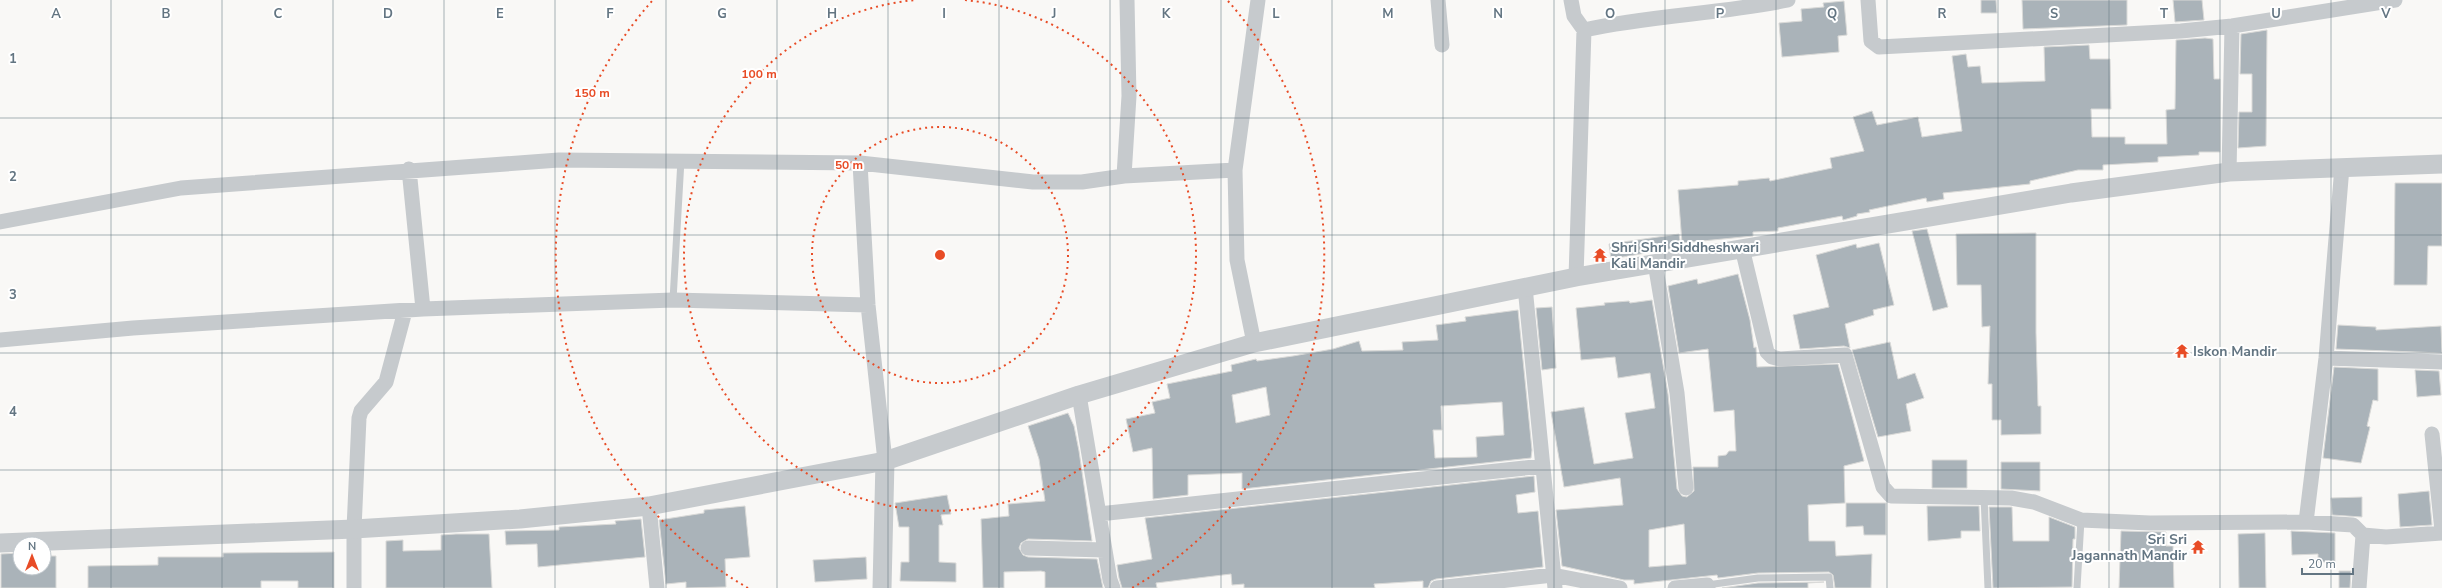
<svg xmlns="http://www.w3.org/2000/svg" width="2442" height="588" font-family="'Nunito Sans',sans-serif">
<rect width="100%" height="100%" fill="#f9f8f6"/>
<path fill="#aab3b9" stroke="#dadad8" fill-rule="evenodd" d="M 1981,0 L 1996,0 L 1997,13 L 1981,13 Z
M 2022,0 L 2127,0 L 2127,25 L 2023,29 Z
M 2173,0 L 2202,0 L 2204,20 L 2175,22 Z
M 1844,1 L 1847,35 L 1838,36 L 1839,52 L 1782,57 L 1779,23 L 1802,21 L 1801,9 L 1824,7 L 1823,3 Z
M 2267,30 L 2266,146 L 2238,148 L 2239,112 L 2252,112 L 2252,74 L 2240,74 L 2241,34 Z
M 2205,38 L 2213,39 L 2214,79 L 2220,79 L 2220,152 L 2199,152 L 2199,155 L 2158,157 L 2158,162 L 2103,165 L 2103,170 L 2078,170 L 2030,181 L 2030,184 L 1943,193 L 1944,199 L 1927,202 L 1926,198 L 1869,210 L 1870,212 L 1857,214 L 1857,216 L 1843,220 L 1842,216 L 1778,228 L 1778,231 L 1753,232 L 1753,236 L 1682,243 L 1678,190 L 1738,185 L 1738,181 L 1769,178 L 1770,181 L 1832,168 L 1830,158 L 1864,151 L 1853,117 L 1872,111 L 1877,125 L 1918,117 L 1922,137 L 1962,131 L 1952,56 L 1966,54 L 1968,67 L 1980,66 L 1982,83 L 2045,81 L 2044,47 L 2089,45 L 2090,59 L 2110,59 L 2111,109 L 2091,109 L 2092,137 L 2125,137 L 2125,144 L 2167,144 L 2166,110 L 2175,109 L 2176,40 Z
M 2395,183 L 2442,183 L 2442,246 L 2428,246 L 2427,285 L 2394,285 Z
M 1927,229 L 1948,307 L 1933,311 L 1912,231 Z
M 2036,233 L 2036,333 L 2038,406 L 2041,406 L 2041,434 L 2001,435 L 2001,420 L 1992,420 L 1992,384 L 1988,384 L 1990,326 L 1982,327 L 1981,285 L 1957,285 L 1956,234 Z
M 1679,234 L 1681,247 L 1611,259 L 1609,244 Z
M 1879,243 L 1894,305 L 1873,310 L 1874,315 L 1845,324 L 1850,348 L 1844,346 L 1800,349 L 1793,315 L 1829,307 L 1816,255 L 1856,244 L 1857,248 Z
M 1738,274 L 1750,320 L 1754,348 L 1756,347 L 1757,367 L 1838,364 L 1864,461 L 1844,466 L 1845,503 L 1808,505 L 1809,541 L 1835,541 L 1836,556 L 1872,554 L 1871,588 L 1835,588 L 1833,575 L 1829,572 L 1758,573 L 1718,578 L 1717,575 L 1634,584 L 1634,580 L 1624,580 L 1562,566 L 1556,510 L 1623,505 L 1620,478 L 1564,487 L 1551,412 L 1584,407 L 1594,464 L 1633,458 L 1625,413 L 1655,408 L 1650,373 L 1618,378 L 1615,357 L 1581,360 L 1576,308 L 1605,305 L 1604,303 L 1629,301 L 1630,303 L 1652,300 L 1668,394 L 1677,489 L 1682,496 L 1687,497 L 1694,491 L 1693,467 L 1718,467 L 1718,456 L 1726,455 L 1729,451 L 1736,451 L 1734,410 L 1714,412 L 1708,349 L 1679,353 L 1668,286 L 1697,279 L 1698,284 ZM 1684,524 L 1686,564 L 1649,567 L 1649,530 Z
M 1552,307 L 1556,368 L 1542,370 L 1536,308 Z
M 1518,310 L 1532,450 L 1531,458 L 1242,489 L 1242,473 L 1188,475 L 1188,495 L 1153,499 L 1152,448 L 1133,452 L 1126,419 L 1155,413 L 1152,402 L 1170,398 L 1167,384 L 1232,371 L 1231,365 L 1256,359 L 1257,361 L 1293,356 L 1333,349 L 1359,341 L 1362,351 L 1403,350 L 1402,342 L 1438,340 L 1436,325 L 1466,321 L 1465,317 ZM 1266,387 L 1270,415 L 1236,423 L 1232,395 ZM 1502,402 L 1504,435 L 1476,437 L 1477,457 L 1435,458 L 1433,430 L 1442,430 L 1441,406 Z
M 2338,325 L 2376,327 L 2376,330 L 2441,326 L 2442,353 L 2336,349 Z
M 1890,342 L 1898,379 L 1915,373 L 1924,398 L 1906,404 L 1911,431 L 1878,437 L 1852,350 Z
M 2334,367 L 2378,369 L 2378,401 L 2373,400 L 2367,426 L 2370,427 L 2361,463 L 2323,458 Z
M 2415,370 L 2439,371 L 2441,395 L 2417,397 Z
M 1068,413 L 1074,426 L 1079,451 L 1092,541 L 1028,539 L 1021,543 L 1019,548 L 1023,555 L 1028,557 L 1097,559 L 1103,588 L 1045,588 L 1045,572 L 1041,571 L 1004,572 L 1004,588 L 983,588 L 981,519 L 1009,516 L 1008,504 L 1045,501 L 1039,459 L 1028,426 Z
M 1932,460 L 1967,460 L 1967,488 L 1932,488 Z
M 2001,462 L 2040,462 L 2040,491 L 2001,489 Z
M 1534,476 L 1535,492 L 1516,495 L 1518,513 L 1538,511 L 1543,567 L 1436,579 L 1431,581 L 1428,588 L 1423,588 L 1423,581 L 1374,584 L 1375,588 L 1244,588 L 1244,584 L 1232,585 L 1231,574 L 1156,583 L 1157,588 L 1122,588 L 1119,578 L 1117,565 L 1152,559 L 1145,518 Z
M 2429,491 L 2432,525 L 2400,527 L 2398,494 Z
M 947,495 L 951,514 L 941,515 L 943,525 L 939,525 L 939,562 L 956,563 L 956,582 L 900,581 L 901,562 L 909,562 L 909,527 L 899,527 L 895,503 Z
M 2362,497 L 2362,517 L 2332,515 L 2331,498 Z
M 1846,503 L 1886,503 L 1886,535 L 1864,535 L 1863,526 L 1846,527 Z
M 745,506 L 750,557 L 725,559 L 726,587 L 686,588 L 686,582 L 666,584 L 659,520 L 704,513 L 704,510 Z
M 1927,506 L 1979,506 L 1980,531 L 1961,531 L 1961,538 L 1928,541 Z
M 1989,507 L 2012,507 L 2013,541 L 2049,541 L 2049,517 L 2075,527 L 2075,539 L 2073,539 L 2072,587 L 1993,588 Z
M 641,519 L 645,557 L 538,567 L 537,544 L 506,545 L 505,531 L 559,530 L 559,527 L 616,524 L 615,521 Z
M 2121,531 L 2166,532 L 2166,546 L 2173,546 L 2174,588 L 2119,588 Z
M 2291,531 L 2335,533 L 2335,562 L 2318,562 L 2318,554 L 2292,555 Z
M 2265,533 L 2266,588 L 2239,588 L 2238,534 Z
M 456,534 L 489,534 L 492,588 L 386,588 L 386,541 L 403,540 L 403,551 L 441,550 L 441,535 Z
M 334,552 L 334,588 L 298,588 L 298,581 L 261,581 L 261,588 L 88,588 L 88,566 L 158,565 L 158,557 L 223,557 L 223,553 Z
M 20,553 L 20,568 L 44,568 L 44,556 L 56,556 L 56,588 L 1,588 L 1,554 Z
M 866,557 L 867,579 L 815,582 L 813,560 Z
M 2339,571 L 2351,571 L 2350,588 L 2339,588 Z
M 1824,582 L 1808,583 L 1808,588 L 1722,588 L 1758,583 Z"/>
<g fill="none" stroke-linecap="round" stroke-linejoin="round">
<path stroke="#c6cacd" stroke-width="7" d="M 673,300 L 681,160
M 1984,497 L 1988,588
M 1707,585 L 1758,578 L 1829,577 L 1830,588
M 2077,588 L 2081,520"/>
<path stroke="#c6cacd" stroke-width="15" d="M 1438,0 L 1442,45
M 1571,0 L 1574,16 L 1584,30 L 1576,277
M 1868,0 L 1871,41 L 1879,47 L 2181,31 L 2232,26 L 2395,0
M 1584,30 C 1651,15 1721,14 1788,0
M 860,163 L 868,305 L 885,461
M 409,169 L 423,309
M 2229,172 L 2232,26
M 1124,176 L 1129,96 L 1127,0
M 0,222 L 181,188 L 559,160 L 860,163 L 1033,182 L 1082,182 L 1124,176 L 1235,170
M 1742,248 L 1767,352 L 1772,357 L 1780,359 L 1845,355 L 1883,487 L 1891,496 L 2011,498 L 2034,502 L 2081,520 L 2150,523 L 2306,522 L 2353,525 L 2363,535 L 2386,537 L 2442,533
M 1655,263 L 1677,393 L 1686,488
M 1525,287 L 1555,588
M 0,340 L 133,328 L 423,309 L 673,300 L 868,305
M 1254,343 L 1237,260 L 1235,170 L 1258,0
M 2326,358 L 2442,362
M 1079,395 L 1110,580 L 1113,588
M 2432,434 L 2442,531
M 649,506 L 657,588
M 1099,514 L 1543,466
M 2306,522 L 2326,358 L 2342,167
M 1028,548 L 1105,550
M 354,588 L 354,529 L 359,418 L 361,411 L 386,382 L 405,311
M 1437,588 L 1553,575 L 1620,588
M 1675,588 L 1707,585 L 1708,588
M 2359,588 L 2363,535"/>
<path stroke="#c6cacd" stroke-width="19" d="M 0,543 L 354,529 L 520,519 L 649,506 L 885,461 L 1079,395 L 1254,343 L 1576,277 L 2071,193 L 2229,172 L 2442,164
M 882,588 L 885,461"/>
</g>
<path fill="none" stroke="#637582" stroke-width="1" stroke-opacity="0.55" d="M 111,0 L 111,588M 222,0 L 222,588M 333,0 L 333,588M 444,0 L 444,588M 555,0 L 555,588M 666,0 L 666,588M 777,0 L 777,588M 888,0 L 888,588M 999,0 L 999,588M 1110,0 L 1110,588M 1221,0 L 1221,588M 1332,0 L 1332,588M 1443,0 L 1443,588M 1554,0 L 1554,588M 1665,0 L 1665,588M 1776,0 L 1776,588M 1887,0 L 1887,588M 1998,0 L 1998,588M 2109,0 L 2109,588M 2220,0 L 2220,588M 2331,0 L 2331,588M 0,118 L 2442,118M 0,235 L 2442,235M 0,353 L 2442,353M 0,470 L 2442,470"/>
<g fill="none" stroke="#e84c26" stroke-width="2" stroke-dasharray="2 4">
<circle cx="940" cy="255" r="128"/>
<path d="M965 0A256 256 0 1 1 915 0"/>
<path d="M748 588A384 384 0 0 1 652 1M1228 1A384 384 0 0 1 1132 588"/>
</g>
<defs>
<symbol id="temple-bare" viewBox="-9 -9 18 18"><path d="M0-6L5-2H3V0L6.5 2.5H4V6H1.5V3h-3V6H-4V2.5H-6.5L-3 0V-2H-5Z" fill="#e84c26" stroke="#fff" stroke-width="2.5" paint-order="stroke"/></symbol>
</defs>
<g fill-rule="evenodd">
<use href="#temple-bare" x="1590" y="245" width="20" height="20"/>
<use href="#temple-bare" x="2172" y="341" width="20" height="20"/>
<use href="#temple-bare" x="2188" y="537" width="20" height="20"/>
</g>
<g text-anchor="middle" dominant-baseline="central" stroke-width="4" stroke-linejoin="round" paint-order="stroke">
<g font-size="14" font-weight="bold" fill="#637582" stroke="#fff" text-anchor="start">
<text x="1611" y="247">Shri Shri Siddheshwari<tspan x="1611" dy="16">Kali Mandir</tspan></text>
<text x="2193" y="351">Iskon Mandir</text>
<text x="2187" y="539" text-anchor="end">Sri Sri<tspan x="2187" dy="16">Jagannath Mandir</tspan></text>
</g>
</g>
<g font-size="13" text-anchor="middle" font-weight="bold" fill="#637582" stroke="#fff" stroke-width="4" stroke-linejoin="round" paint-order="stroke">
<text x="56" y="18">A</text>
<text x="166" y="18">B</text>
<text x="278" y="18">C</text>
<text x="388" y="18">D</text>
<text x="500" y="18">E</text>
<text x="610" y="18">F</text>
<text x="722" y="18">G</text>
<text x="832" y="18">H</text>
<text x="944" y="18">I</text>
<text x="1054" y="18">J</text>
<text x="1166" y="18">K</text>
<text x="1276" y="18">L</text>
<text x="1388" y="18">M</text>
<text x="1498" y="18">N</text>
<text x="1610" y="18">O</text>
<text x="1720" y="18">P</text>
<text x="1832" y="18">Q</text>
<text x="1942" y="18">R</text>
<text x="2054" y="18">S</text>
<text x="2164" y="18">T</text>
<text x="2276" y="18">U</text>
<text x="2386" y="18">V</text>
<text x="13" y="63">1</text>
<text x="13" y="181">2</text>
<text x="13" y="299">3</text>
<text x="13" y="416">4</text>
</g>
<circle cx="940" cy="255" r="6" fill="#e84c26" stroke="#fff" stroke-width="2"/>
<g font-size="12" text-anchor="middle" font-weight="bold" fill="#e84c26" stroke="#fff" stroke-width="4" stroke-linejoin="round" paint-order="stroke">
<text x="759" y="78">100 m</text>
<text x="592" y="97">150 m</text>
<text x="849" y="169">50 m</text>
</g>
<g transform="translate(32 556)"><circle r="19" fill="#ffffff" stroke="#c1c8cd"/>
<path d="M0-3L7 15L0 10L-7 15Z" fill="#e84c26"/>
<text y="-6" font-size="11" font-weight="bold" text-anchor="middle" fill="#637582">N</text>
</g>
<path d="M2302 568v6h51v-6" fill="none" stroke="#637582" stroke-width="2"/>
<text x="2308" y="568" font-size="12" fill="#637582" stroke="#ffffff" stroke-width="3" paint-order="stroke">20 m</text>
</svg>
